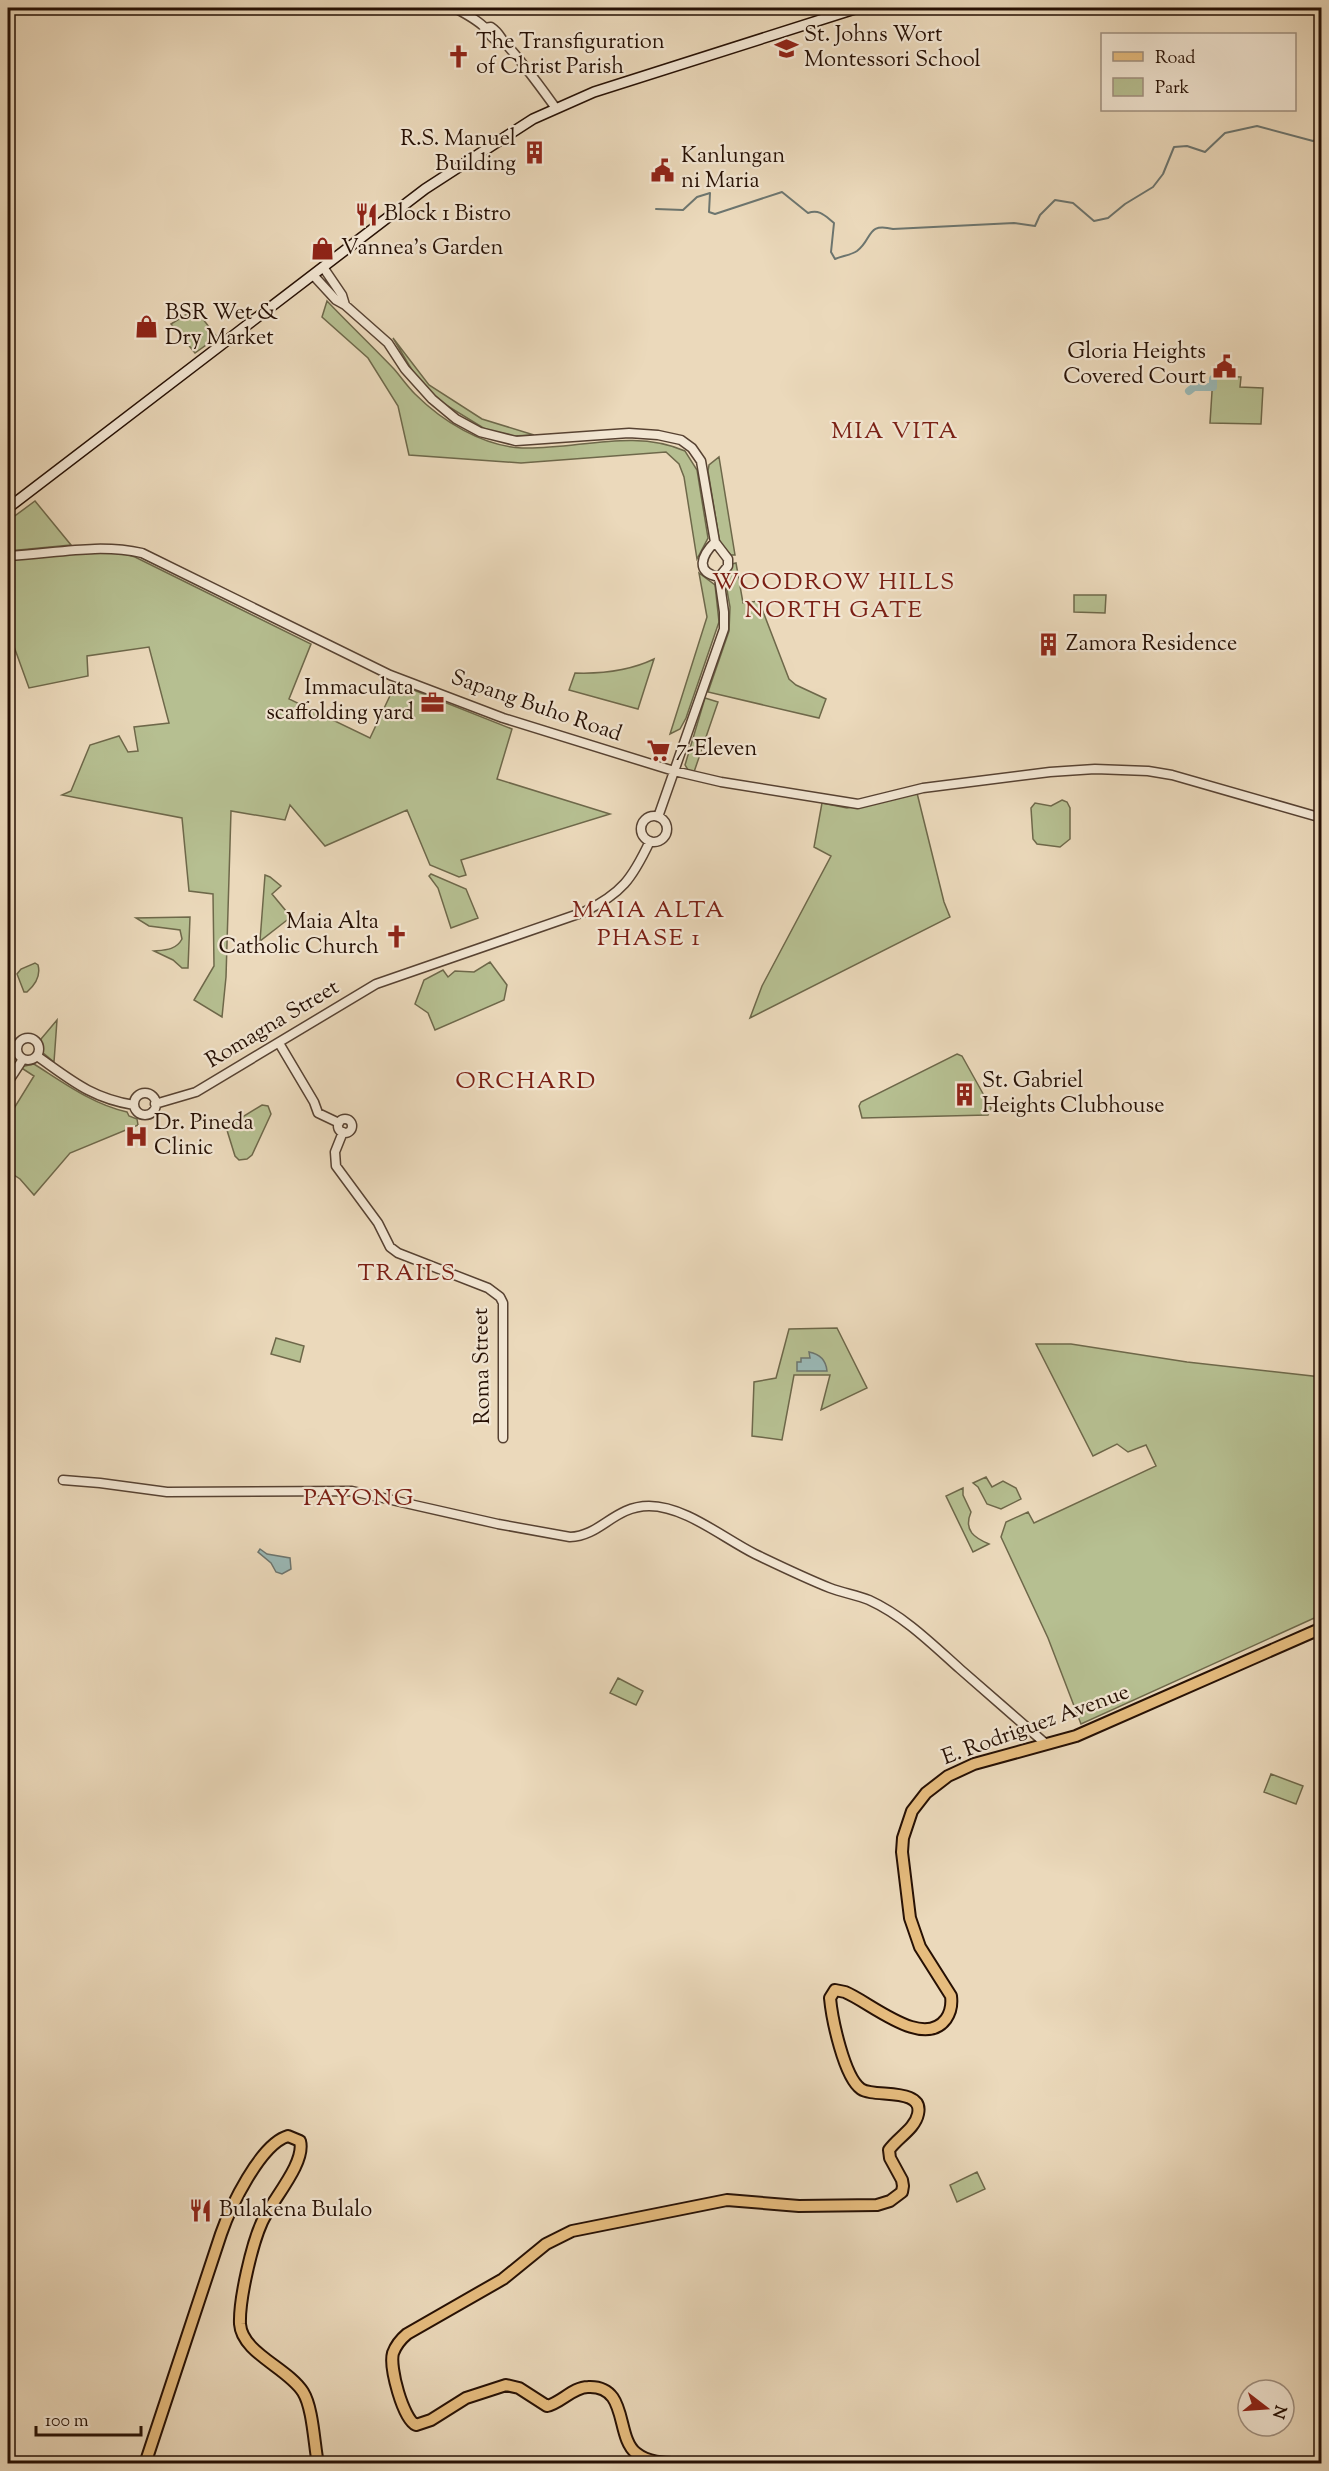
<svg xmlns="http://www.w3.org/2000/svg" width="1329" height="2471" font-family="'Sorts Mill Goudy',serif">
<rect width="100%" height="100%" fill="#ebd9bb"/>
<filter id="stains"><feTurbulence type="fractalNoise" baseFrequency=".00333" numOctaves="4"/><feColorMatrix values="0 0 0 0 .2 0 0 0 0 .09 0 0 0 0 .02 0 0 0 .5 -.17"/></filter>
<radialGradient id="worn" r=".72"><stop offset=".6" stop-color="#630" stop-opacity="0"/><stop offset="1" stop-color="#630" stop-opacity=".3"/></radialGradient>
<path fill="#b6bf91" stroke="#6e684a" stroke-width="1.5" d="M 327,301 C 349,324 372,346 394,369 C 401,377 407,386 415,394 C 442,421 482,446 522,448 C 576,450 633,428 685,451 L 697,470 L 708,538 L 697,559 L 684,477 L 679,464 L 666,452 L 521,463 L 409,455 L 398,406 L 368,358 L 322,317 Z
M 195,309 L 217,337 L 195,353 L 171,324 Z
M 393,338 L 429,385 L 482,419 L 534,435 L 513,436 L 485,429 L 441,402 L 419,382 Z
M 1213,376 L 1241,377 L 1240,387 L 1263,388 L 1261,424 L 1210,423 Z
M 719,457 L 735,555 L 731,555 L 720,544 L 708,471 L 709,465 Z
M 35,501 L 71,545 L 8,551 L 8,521 Z
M 85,551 L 119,552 L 135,557 L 311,644 L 289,699 L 370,738 L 396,683 L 512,729 L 497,779 L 610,814 L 461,860 L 466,875 L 459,877 L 430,865 L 407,810 L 325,846 L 290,805 L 285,820 L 231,811 L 226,977 L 222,1017 L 194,1000 L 214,966 L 213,894 L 189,891 L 182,818 L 62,795 L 71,791 L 90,745 L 119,736 L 128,752 L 138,751 L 134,727 L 169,723 L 149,647 L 87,656 L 88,676 L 29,688 L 8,630 L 8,560 Z
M 736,563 L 743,603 L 759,601 L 789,679 L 796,685 L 826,699 L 819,718 L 708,692 L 729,631 L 730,607 L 725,579 L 732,564 Z
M 699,573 L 715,585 L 719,622 L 686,718 L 680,729 L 670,734 L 707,617 Z
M 1074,595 L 1106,595 L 1105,613 L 1074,612 Z
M 654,659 L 638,709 L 569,690 L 575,673 C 603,674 629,671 654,659 Z
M 705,698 L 718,702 L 694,772 L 688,770 L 685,765 Z
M 917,793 L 944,902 L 950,917 L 750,1018 L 762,986 L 831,856 L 814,847 L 822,803 L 847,808 Z
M 1062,800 L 1067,802 L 1070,808 L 1070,839 L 1060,847 L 1037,844 L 1033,839 L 1031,808 L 1035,803 L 1051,806 Z
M 431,874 L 466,889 L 478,918 L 451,928 L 438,888 L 429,876 Z
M 265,875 L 270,877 L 281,886 L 272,894 L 291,917 L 260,941 Z
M 190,917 L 188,968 L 182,968 L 173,960 L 154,951 C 166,950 176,950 182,939 L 180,930 L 149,926 L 136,918 Z
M 490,962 L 507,985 L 504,1000 L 435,1030 L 428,1013 L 415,1004 L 424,980 L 443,970 L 448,977 L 455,971 L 474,972 Z
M 35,963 L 38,965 C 41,976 35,985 27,992 L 24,992 L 17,974 L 21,969 Z
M 57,1020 L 54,1062 L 42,1052 L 41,1039 Z
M 957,1054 L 962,1056 L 991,1108 L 988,1115 L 862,1118 L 859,1106 L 861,1102 Z
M 34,1064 C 64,1083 92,1104 127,1112 L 129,1116 L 137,1119 L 138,1125 L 70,1153 L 34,1195 L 20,1179 L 8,1171 L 8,1118 L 34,1076 L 20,1067 Z
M 262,1105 L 268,1106 L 271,1114 L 252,1155 L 247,1159 L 239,1160 L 235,1156 L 226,1127 Z
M 837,1328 L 867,1388 L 821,1410 L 830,1375 L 794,1375 L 782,1440 L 752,1436 L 754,1382 L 776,1378 L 789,1329 Z
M 276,1338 L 304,1346 L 300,1362 L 271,1354 Z
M 1036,1344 L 1071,1344 L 1187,1362 L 1321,1377 L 1321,1615 L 1081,1724 L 1048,1638 L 1001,1537 L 1006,1522 L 1028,1512 L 1034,1523 L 1156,1466 L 1146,1445 L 1128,1452 L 1117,1444 L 1093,1456 Z
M 986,1477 L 992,1487 L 1003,1481 L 1016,1488 L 1021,1499 L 1001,1509 L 987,1504 L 978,1487 L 973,1483 Z
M 963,1488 L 963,1495 L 971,1512 C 963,1531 975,1538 989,1544 L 973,1552 L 946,1496 Z
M 618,1678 L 643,1691 L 636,1705 L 610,1693 Z
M 1271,1774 L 1303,1786 L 1296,1804 L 1264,1792 Z
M 977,2172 L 985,2189 L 957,2202 L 950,2185 Z"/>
<path fill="#9ab9b7" stroke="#6c756f" stroke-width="1.5" d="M 809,1352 C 820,1354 826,1360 827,1371 L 797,1371 L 797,1362 L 801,1362 L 801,1358 L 810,1358 Z
M 260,1549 L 267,1554 L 290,1558 L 291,1569 L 282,1574 L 276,1572 L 271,1563 L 258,1552 Z"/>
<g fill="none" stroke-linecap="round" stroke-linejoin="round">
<path stroke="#6c756f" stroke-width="2" d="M 656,209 L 683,210 L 697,197 L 710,193 L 709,212 L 715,214 L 782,192 L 808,213 C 820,209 825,216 834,223 L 831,252 L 835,259 C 842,256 851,255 857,251 C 873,239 866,222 893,229 L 1014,223 L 1035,226 L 1040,215 L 1055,200 L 1073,203 L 1094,221 L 1108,218 L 1125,204 L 1153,187 L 1163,174 L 1174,147 L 1187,146 L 1205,152 L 1225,133 L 1257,126 L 1313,141 L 1322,137"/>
<path stroke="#9ab9b7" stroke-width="8" d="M 1189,391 L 1194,387 L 1213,387 L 1213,379"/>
<defs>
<path id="tertiary" d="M 455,8 C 464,13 478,20 485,28 C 491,36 493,41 503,42
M 484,28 L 491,27 C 500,33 500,38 506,44 C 524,64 539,85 555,107
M 323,267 L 342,295 L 345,305
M 313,275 L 336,300 L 345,305 L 388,343 L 405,369 L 432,399 L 456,419 L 480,432 L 516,441 L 629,433 L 658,435 L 681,440 L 692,448 L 701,461 L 715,542 L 728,559 L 728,566 L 719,577
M 715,542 C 702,555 694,572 719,577
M 8,556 C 53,554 96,543 142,553 L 390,675 L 503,718 L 674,771 L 721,782 L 858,804 L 923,788 L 1050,772 L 1095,769 L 1148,771 L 1172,775 L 1322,818
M641 829a13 13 0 1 1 26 0a13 13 0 1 1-26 0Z
M 658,817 L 724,629 L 724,612 L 719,577
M17 1049a11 11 0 1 1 22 0a11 11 0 1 1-22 0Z
M 279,1043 L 314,1102 L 318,1113 L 339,1123
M 37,1056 C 71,1080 91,1098 134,1105
M 8,1082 L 23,1059
M134 1104a11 11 0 1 1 22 0a11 11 0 1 1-22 0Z
M 155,1104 L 196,1092 L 376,984 L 584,912 C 622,893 632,879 650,841
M338 1126a7 7 0 1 1 14 0a7 7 0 1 1-14 0Z
M 343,1132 L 335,1152 L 336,1166 L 378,1223 L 390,1247 L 398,1253 L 488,1288 L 500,1297 L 503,1303 L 503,1438
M 63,1480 L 100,1483 L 167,1492 L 352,1491 L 498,1524 L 570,1537 C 601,1536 614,1506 649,1506 C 685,1506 723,1538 755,1554 C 780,1566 805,1578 830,1588 C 843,1593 857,1595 869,1600 C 904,1616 932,1644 960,1669 C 989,1694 1017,1719 1046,1744"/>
<path id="secondary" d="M 8,508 L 425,189 L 533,119 L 594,92 L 858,8"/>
<path id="primary" d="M 145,2464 L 221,2234 C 230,2208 260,2144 288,2136 L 300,2141 C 306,2163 272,2200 262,2222 C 252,2244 239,2299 240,2324 C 242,2353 288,2368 303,2392 C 313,2408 314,2444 318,2464
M 694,2464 C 675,2462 652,2466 636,2453 C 615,2436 629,2385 588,2387 C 573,2387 561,2403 547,2406 L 519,2388 L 506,2385 L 466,2398 L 431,2420 L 416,2425 C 403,2419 389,2367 393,2353 C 396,2345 401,2339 407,2334 L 503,2279 L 546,2244 L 572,2231 L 727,2200 L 799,2206 L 877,2205 L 890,2201 L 902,2192 L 903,2186 L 902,2180 L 890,2158 L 889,2150 C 897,2138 915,2129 918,2114 C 924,2087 874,2098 861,2089 C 844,2077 832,2019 830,1998 L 835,1990 L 845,1992 C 870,2002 923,2050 946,2019 C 951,2012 952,2004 951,1996 L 920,1947 L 910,1918 L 902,1852 L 903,1838 L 912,1811 L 926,1793 L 948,1776 L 974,1764 L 1076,1736 L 1322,1628"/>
</defs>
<use href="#tertiary" stroke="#574232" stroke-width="11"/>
<use href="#secondary" stroke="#261004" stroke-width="12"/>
<use href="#primary" stroke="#261004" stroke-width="14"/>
<use href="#tertiary" stroke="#f2e6d3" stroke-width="8"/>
<use href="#secondary" stroke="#f2e6d3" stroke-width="9"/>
<use href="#primary" stroke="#e6bc7e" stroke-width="10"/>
</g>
<defs>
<symbol id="school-bare" viewBox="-9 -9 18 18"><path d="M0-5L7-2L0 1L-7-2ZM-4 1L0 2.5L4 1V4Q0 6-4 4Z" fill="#8f2418" stroke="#f2e6d3" stroke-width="2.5" paint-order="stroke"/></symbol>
<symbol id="church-bare" viewBox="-9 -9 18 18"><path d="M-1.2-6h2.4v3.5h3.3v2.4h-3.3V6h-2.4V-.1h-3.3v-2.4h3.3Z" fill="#8f2418" stroke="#f2e6d3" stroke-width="2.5" paint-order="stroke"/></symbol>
<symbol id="building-bare" viewBox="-9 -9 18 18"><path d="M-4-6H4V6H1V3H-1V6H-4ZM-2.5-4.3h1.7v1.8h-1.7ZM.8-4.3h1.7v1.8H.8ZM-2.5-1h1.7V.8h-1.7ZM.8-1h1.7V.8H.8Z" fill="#8f2418" stroke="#f2e6d3" stroke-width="2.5" paint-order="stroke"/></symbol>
<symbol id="civic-bare" viewBox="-9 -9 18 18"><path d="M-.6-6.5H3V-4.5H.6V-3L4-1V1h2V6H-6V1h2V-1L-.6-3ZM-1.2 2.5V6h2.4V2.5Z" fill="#8f2418" stroke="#f2e6d3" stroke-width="2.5" paint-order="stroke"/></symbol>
<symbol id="restaurant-bare" viewBox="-9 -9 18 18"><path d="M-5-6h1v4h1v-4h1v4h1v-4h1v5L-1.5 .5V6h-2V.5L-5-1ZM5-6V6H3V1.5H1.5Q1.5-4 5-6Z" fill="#8f2418" stroke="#f2e6d3" stroke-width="2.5" paint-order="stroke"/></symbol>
<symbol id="shop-bare" viewBox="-9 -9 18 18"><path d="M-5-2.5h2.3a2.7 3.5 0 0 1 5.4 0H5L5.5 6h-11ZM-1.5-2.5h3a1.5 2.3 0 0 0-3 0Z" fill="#8f2418" stroke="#f2e6d3" stroke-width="2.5" paint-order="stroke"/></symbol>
<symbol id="office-bare" viewBox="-9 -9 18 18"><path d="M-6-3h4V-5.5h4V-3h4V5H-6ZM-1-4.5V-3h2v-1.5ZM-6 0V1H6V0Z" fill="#8f2418" stroke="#f2e6d3" stroke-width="2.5" paint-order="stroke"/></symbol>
<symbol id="supermarket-bare" viewBox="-9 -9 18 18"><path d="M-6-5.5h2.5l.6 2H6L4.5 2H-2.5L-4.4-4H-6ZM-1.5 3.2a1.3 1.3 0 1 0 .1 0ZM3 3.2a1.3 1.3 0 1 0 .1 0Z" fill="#8f2418" stroke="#f2e6d3" stroke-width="2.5" paint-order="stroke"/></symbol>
<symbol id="hospital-bare" viewBox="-9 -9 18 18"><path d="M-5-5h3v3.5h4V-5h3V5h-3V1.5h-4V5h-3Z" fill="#8f2418" stroke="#f2e6d3" stroke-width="2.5" paint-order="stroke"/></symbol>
</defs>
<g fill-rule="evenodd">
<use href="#school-bare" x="770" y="32" width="33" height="33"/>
<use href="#church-bare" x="442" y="40" width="33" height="33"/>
<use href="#building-bare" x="518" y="136" width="33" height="33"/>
<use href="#civic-bare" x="646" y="154" width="33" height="33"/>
<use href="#restaurant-bare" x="350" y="198" width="33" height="33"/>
<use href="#shop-bare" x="306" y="232" width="33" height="33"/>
<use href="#shop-bare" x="130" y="310" width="33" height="33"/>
<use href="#civic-bare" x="1208" y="350" width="33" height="33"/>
<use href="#building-bare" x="1032" y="628" width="33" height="33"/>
<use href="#office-bare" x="416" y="686" width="33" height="33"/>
<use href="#supermarket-bare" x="642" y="734" width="33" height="33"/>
<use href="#church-bare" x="380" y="920" width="33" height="33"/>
<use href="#building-bare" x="948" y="1078" width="33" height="33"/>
<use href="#hospital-bare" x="120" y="1120" width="33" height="33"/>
<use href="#restaurant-bare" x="184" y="2194" width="33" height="33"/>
</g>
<g text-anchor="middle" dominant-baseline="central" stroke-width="4.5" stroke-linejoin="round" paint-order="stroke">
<g font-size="22" fill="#261004" stroke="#f2e6d3" text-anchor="start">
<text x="804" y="36">St. Johns Wort<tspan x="804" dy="25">Montessori School</tspan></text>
<text x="476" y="43">The Transfiguration<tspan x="476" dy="25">of Christ Parish</tspan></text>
<text x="516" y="140" text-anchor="end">R.S. Manuel<tspan x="516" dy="25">Building</tspan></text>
<text x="681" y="157">Kanlungan<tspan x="681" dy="25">ni Maria</tspan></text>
<text x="384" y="215">Block 1 Bistro</text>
<text x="341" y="249">Vannea's Garden</text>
<text x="165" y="314">BSR Wet &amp;<tspan x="165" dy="25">Dry Market</tspan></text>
<text x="1206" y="353" text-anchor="end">Gloria Heights<tspan x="1206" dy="25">Covered Court</tspan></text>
<text x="1066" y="645">Zamora Residence</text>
<text x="414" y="689" text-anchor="end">Immaculata<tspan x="414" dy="25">scaffolding yard</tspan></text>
<text x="676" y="750">7-Eleven</text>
<text x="379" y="923" text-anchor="end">Maia Alta<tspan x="379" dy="25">Catholic Church</tspan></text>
<text x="982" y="1082">St. Gabriel<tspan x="982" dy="25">Heights Clubhouse</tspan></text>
<text x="154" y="1124">Dr. Pineda<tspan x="154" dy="25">Clinic</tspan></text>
<text x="219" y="2211">Bulakena Bulalo</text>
</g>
<g font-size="22" fill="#261004" stroke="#f2e6d3">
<text transform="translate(536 707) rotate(19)">Sapang Buho Road</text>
<text transform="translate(273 1025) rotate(-31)">Romagna Street</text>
<text transform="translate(483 1366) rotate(-91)">Roma Street</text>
<text transform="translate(1036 1726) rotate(-20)">E. Rodriguez Avenue</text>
</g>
<g font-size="24" letter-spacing="1.5" fill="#7a1f14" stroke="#f2e6d3">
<text x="895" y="432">MIA VITA</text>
<text x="834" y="583">WOODROW HILLS<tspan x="834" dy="28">NORTH GATE</tspan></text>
<text x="649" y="911">MAIA ALTA<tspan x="649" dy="28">PHASE 1</tspan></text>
<text x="526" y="1082">ORCHARD</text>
<text x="407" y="1274">TRAILS</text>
<text x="359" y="1499">PAYONG</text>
</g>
</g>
<rect width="1329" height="2471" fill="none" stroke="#ebd9bb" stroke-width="30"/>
<rect x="9" y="9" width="1311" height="2453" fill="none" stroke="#261004" stroke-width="3"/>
<rect x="15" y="15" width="1299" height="2441" fill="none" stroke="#261004" stroke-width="1.5"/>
<rect x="1101" y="33" width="195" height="78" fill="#f2e6d3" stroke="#a09080" stroke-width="1.5"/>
<rect x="1113" y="52" width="30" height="9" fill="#e6bc7e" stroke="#a09080" stroke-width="1.5"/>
<text x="1155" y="63" font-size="18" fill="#261004">Road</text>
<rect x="1113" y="78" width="30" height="18" fill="#b6bf91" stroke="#a09080" stroke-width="1.5"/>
<text x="1155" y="93" font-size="18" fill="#261004">Park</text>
<g transform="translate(1266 2408) rotate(107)"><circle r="28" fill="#f2e6d3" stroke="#a09080" stroke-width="1.5"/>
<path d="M0-4.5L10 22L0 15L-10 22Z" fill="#8f2418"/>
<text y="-9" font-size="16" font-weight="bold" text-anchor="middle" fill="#261004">N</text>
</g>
<path d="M36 2426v9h105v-9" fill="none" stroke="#261004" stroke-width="3"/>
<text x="45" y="2426" font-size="18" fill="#261004" stroke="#f2e6d3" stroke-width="4.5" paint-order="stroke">100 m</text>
<rect width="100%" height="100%" filter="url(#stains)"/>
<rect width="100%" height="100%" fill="url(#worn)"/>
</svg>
